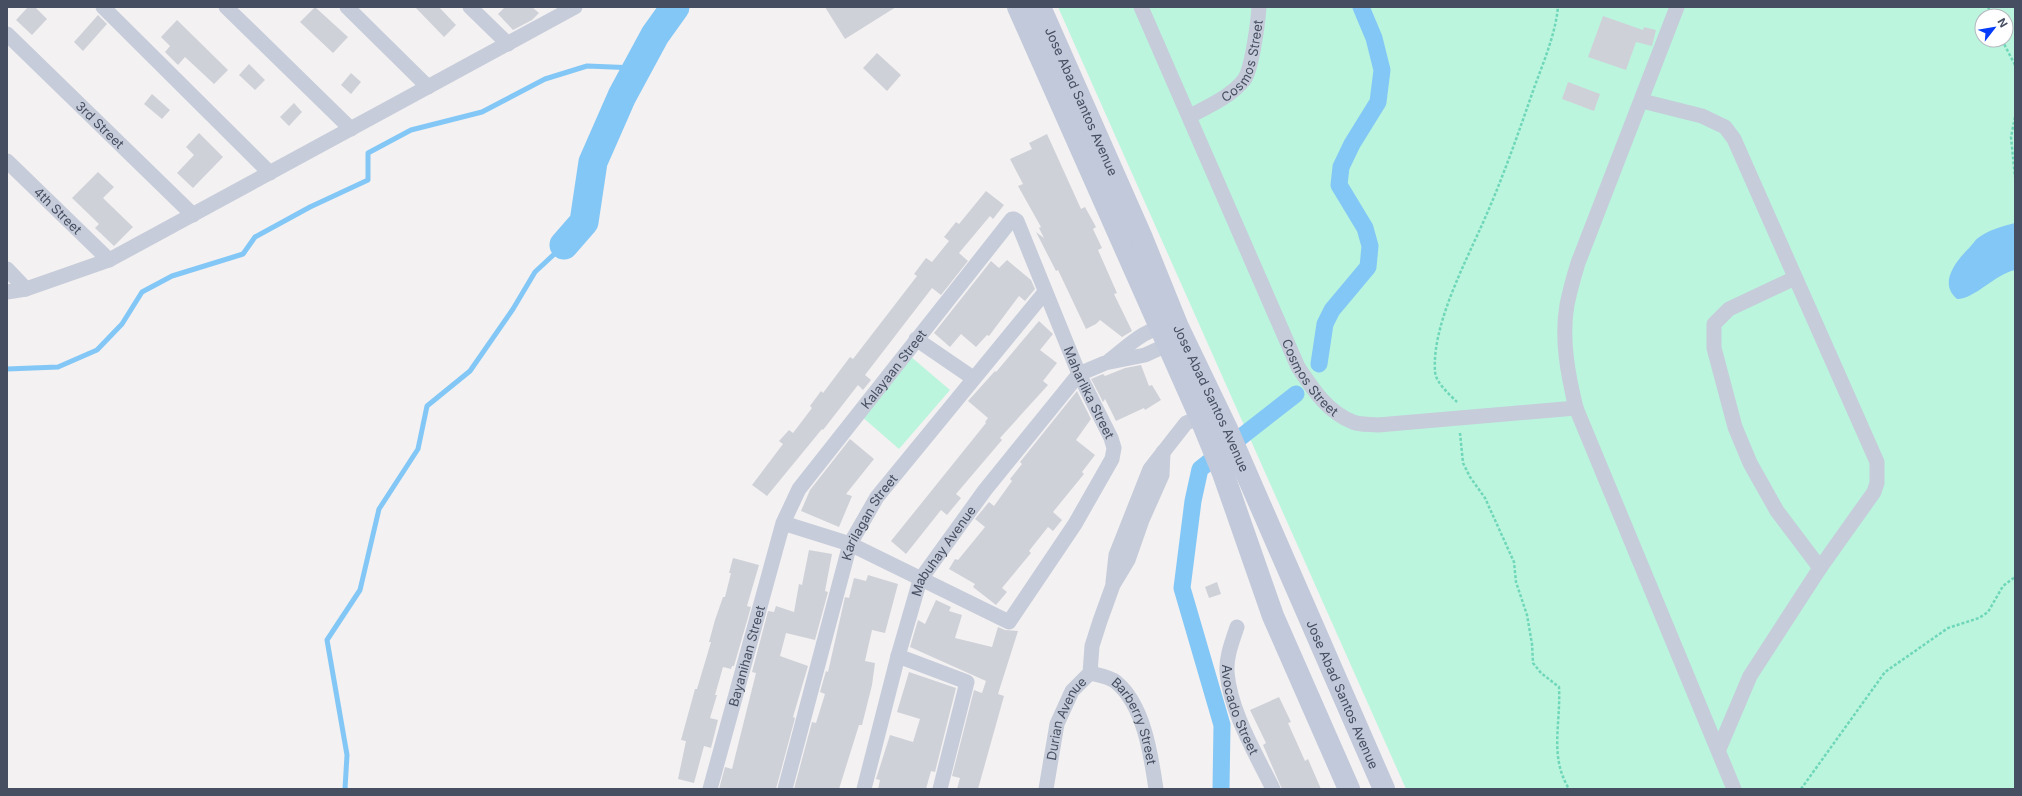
<svg xmlns="http://www.w3.org/2000/svg" width="2022" height="796" font-family="Inter,sans-serif">
<rect width="100%" height="100%" fill="#f3f1f1"/>
<path fill="#bbf5dd" fill-rule="evenodd" d="M 1058,7 L 2015,7 L 2015,789 L 1406,789 ZM 1982,16 L 2006,16 L 2006,40 L 1982,40 Z
M 910,356 L 950,390 L 899,449 L 860,415 Z"/>
<path fill="#83c7f6" d="M 2015,223 L 2015,270 C 1995,274 1975,299 1957,299 C 1938,283 1956,261 1970,247 C 1973,244 1975,240 1978,238 C 1988,230 2003,226 2015,223 Z"/>
<g fill="none" stroke-linecap="round" stroke-linejoin="round">
<path stroke="#83c7f6" stroke-width="5" d="M 7,369 L 58,367 L 97,350 L 122,324 L 142,292 L 172,276 L 243,254 L 255,237 L 310,207 L 368,180 L 368,153 L 411,130 L 482,112 L 545,79 L 587,66 L 637,68
M 345,789 L 347,755 L 327,640 L 360,590 L 379,509 L 418,449 L 427,406 L 470,371 L 513,309 L 535,272 L 564,245"/>
<path stroke="#83c7f6" stroke-width="17" d="M 1319,364 L 1325,324 L 1332,310 L 1368,267 L 1370,246 L 1365,228 L 1339,185 L 1341,167 L 1352,144 L 1378,102 L 1382,70 L 1374,38 L 1361,7
M 1221,789 L 1222,725 L 1182,588 L 1193,501 L 1200,469 L 1296,394"/>
<path stroke="#83c7f6" stroke-width="29" d="M 564,245 L 584,222 L 593,162 L 622,96 L 655,35 L 675,7"/>
</g>
<path fill="#cfd1d9" d="M 28,7 L 35,7 L 47,19 L 32,35 L 16,20 Z
M 315,7 L 348,37 L 333,53 L 300,22 Z
M 415,7 L 439,7 L 456,25 L 444,37 Z
M 505,7 L 532,7 L 539,13 L 532,20 L 513,30 L 498,14 Z
M 825,7 L 896,7 L 845,39 Z
M 98,15 L 107,24 L 83,51 L 74,42 Z
M 1603,16 L 1643,30 L 1644,27 L 1656,30 L 1652,46 L 1636,42 L 1626,70 L 1588,57 Z
M 177,20 L 228,70 L 214,84 L 185,57 L 178,65 L 165,52 L 170,46 L 161,37 Z
M 877,53 L 901,75 L 887,91 L 863,68 Z
M 249,64 L 265,80 L 255,90 L 239,75 Z
M 351,73 L 361,82 L 351,94 L 341,85 Z
M 1568,82 L 1600,94 L 1594,111 L 1562,99 Z
M 152,94 L 170,110 L 162,119 L 144,104 Z
M 294,103 L 302,112 L 289,126 L 280,117 Z
M 199,133 L 223,157 L 193,188 L 177,173 L 194,155 L 186,147 Z
M 1047,134 L 1081,209 L 1085,207 L 1096,227 L 1093,229 L 1102,248 L 1098,250 L 1117,293 L 1114,294 L 1132,331 L 1122,337 L 1100,320 L 1096,324 L 1086,329 L 1058,270 L 1056,271 L 1036,232 L 1044,238 L 1039,228 L 1041,227 L 1018,186 L 1023,184 L 1010,159 L 1032,149 L 1029,143 Z
M 98,172 L 114,187 L 103,198 L 133,227 L 114,246 L 95,228 L 99,224 L 72,198 Z
M 986,191 L 1004,205 L 993,219 L 990,216 L 959,253 L 968,261 L 941,295 L 932,288 L 865,375 L 871,380 L 863,390 L 858,385 L 823,430 L 822,429 L 767,496 L 752,485 L 783,444 L 779,441 L 789,430 L 793,433 L 812,408 L 810,406 L 821,391 L 823,393 L 850,357 L 853,359 L 917,276 L 914,274 L 926,258 L 932,262 L 949,241 L 944,237 L 956,222 L 959,224 Z
M 1007,260 L 1031,280 L 1035,289 L 1025,301 L 1019,296 L 989,336 L 987,335 L 976,347 L 961,334 L 950,347 L 934,333 L 991,261 L 999,268 Z
M 1039,321 L 1053,334 L 1040,350 L 1057,363 L 1043,381 L 1048,385 L 1000,438 L 1002,440 L 956,494 L 961,498 L 947,515 L 941,510 L 906,554 L 891,541 L 986,423 L 985,422 L 988,418 L 968,401 L 995,371 L 996,372 Z
M 1141,365 L 1149,386 L 1152,385 L 1161,400 L 1145,410 L 1144,408 L 1116,421 L 1105,399 L 1103,402 L 1091,379 L 1103,374 L 1105,376 L 1125,368 Z
M 1077,391 L 1091,419 L 1076,440 L 1095,455 L 1082,472 L 1084,474 L 1053,512 L 1062,520 L 1053,531 L 1048,527 L 1029,551 L 1031,553 L 1002,588 L 1007,592 L 996,605 L 973,587 L 975,584 L 949,569 L 955,559 L 958,560 L 985,527 L 975,519 L 989,502 L 994,506 L 1012,481 L 1010,479 L 1022,464 L 1020,462 Z
M 850,439 L 874,459 L 846,494 L 852,496 L 839,527 L 801,511 L 810,490 Z
M 809,550 L 832,554 L 825,591 L 828,592 L 815,640 L 786,633 L 780,656 L 808,666 L 793,717 L 795,718 L 776,789 L 719,789 L 725,767 L 732,769 L 756,673 L 752,672 L 768,611 L 774,612 L 776,606 L 794,612 L 799,584 L 802,585 Z
M 733,558 L 759,565 L 747,606 L 751,607 L 734,666 L 732,666 L 731,669 L 723,667 L 715,695 L 717,695 L 710,718 L 718,720 L 711,748 L 704,746 L 694,783 L 678,779 L 686,741 L 681,740 L 695,689 L 697,689 L 711,642 L 709,642 L 715,620 L 723,597 L 725,597 L 731,573 L 729,573 Z
M 868,575 L 898,584 L 885,633 L 872,630 L 865,661 L 875,663 L 872,685 L 862,725 L 859,725 L 839,789 L 794,789 L 812,722 L 816,723 L 825,694 L 820,692 L 826,671 L 828,672 L 845,597 L 849,598 L 854,578 L 866,581 Z
M 1217,582 L 1221,594 L 1209,598 L 1205,587 Z
M 936,600 L 951,607 L 949,611 L 962,615 L 955,638 L 992,647 L 998,627 L 1005,630 L 1018,631 L 998,694 L 1004,696 L 978,789 L 957,789 L 960,778 L 952,776 L 974,690 L 982,693 L 986,681 L 910,647 L 918,620 L 925,624 Z
M 909,672 L 956,688 L 935,772 L 931,771 L 926,789 L 878,789 L 880,780 L 876,779 L 890,735 L 913,742 L 920,719 L 897,712 Z
M 1279,697 L 1291,722 L 1288,723 L 1305,761 L 1308,759 L 1321,789 L 1282,789 L 1263,745 L 1266,743 L 1250,710 Z"/>
<g fill="none" stroke-linecap="round" stroke-linejoin="round">
<path stroke="#6fd7b9" stroke-width="2.5" stroke-dasharray="3 2" stroke-linecap="butt" d="M 1988,7 L 1992,16
M 2002,40 L 2015,65
M 2015,117 L 2011,137 L 2015,177
M 1457,402 C 1450,395 1435,382 1435,371 C 1432,327 1463,267 1481,227 C 1501,183 1517,137 1533,91 C 1543,63 1555,36 1558,7
M 1460,433 L 1463,463 L 1470,477 L 1485,498 L 1514,562 L 1516,582 L 1527,615 L 1532,644 L 1533,663 L 1541,673 L 1559,687 C 1561,724 1549,756 1569,789
M 1801,789 L 1885,672 L 1948,628 L 1979,618 L 1988,612 L 2003,586 L 2015,577"/>
<g stroke="#c6ccda" stroke-width="15">
<path d="M 103,7 L 270,173"/>
<path d="M 226,7 L 351,129"/>
<path d="M 347,7 L 428,87"/>
<path d="M 470,7 L 508,44"/>
<path id="s1" d="M 1141,7 L 1298,367 C 1313,389 1327,412 1353,422 C 1360,425 1370,424 1378,425 L 1576,408"/>
<path d="M 1677,7 L 1578,263 C 1574,276 1570,290 1567,305 C 1561,339 1568,375 1576,408 L 1734,789"/>
<path id="s2" d="M 7,34 L 193,215"/>
<path d="M 1642,101 L 1702,116 L 1725,127 L 1734,139 L 1877,462 L 1877,483 L 1874,492 L 1820,568 L 1750,676 L 1719,749"/>
<path id="s3" d="M 1190,116 C 1209,106 1230,97 1244,80 C 1252,69 1258,22 1259,7"/>
<path id="s4" d="M 7,161 L 109,260"/>
<path d="M 7,269 L 26,289"/>
<path d="M 1795,278 L 1729,309 L 1714,324 L 1714,348 L 1735,427 L 1750,463 L 1777,511 L 1820,568"/>
<path d="M 7,292 L 26,289 L 109,260 L 575,7"/>
<path d="M 916,339 L 973,378"/>
<path d="M 1110,360 C 1127,347 1147,326 1169,327"/>
<path d="M 1113,582 L 1116,555 L 1150,469 L 1186,423 L 1209,414"/>
<path id="s5" d="M 1237,627 C 1232,642 1226,657 1227,672 C 1230,711 1256,754 1273,789"/>
<path d="M 898,656 L 967,682 L 940,789"/>
<path id="s6" d="M 1090,673 C 1098,675 1110,677 1116,682 C 1144,705 1151,755 1156,789"/>
<path id="s7" d="M 710,789 L 783,523 L 799,489 L 1012,219 L 1014,219 L 1017,221 L 1079,374 L 1111,438 L 1114,448 L 1112,459 L 1075,524 L 1009,622 L 850,544 L 783,523"/>
<path id="s8" d="M 785,789 L 850,544 L 877,497 L 1045,292"/>
<path id="s9" d="M 864,789 L 898,656 L 920,580 L 985,490 L 1079,374 L 1105,363 L 1145,355 L 1167,345 L 1172,337"/>
<path id="s10" d="M 1046,789 L 1057,724 L 1072,691 L 1090,673 L 1092,646 L 1100,621 L 1113,585 L 1128,560 L 1142,520 L 1162,475 L 1163,452"/>
</g>
<g stroke="#c1c9db" stroke-width="22">
<path d="M 1018,7 L 1200,417 L 1223,473 L 1273,616 L 1349,789"/>
<path id="s11" d="M 1040,7 L 1142,238 L 1178,327 L 1227,429 L 1384,789"/>
</g>
</g>
<g text-anchor="middle" dominant-baseline="central" stroke-width="3.5" stroke-linejoin="round" paint-order="stroke">
<g font-size="13" fill="#464f61" stroke="#fff">
<text stroke="none"><textPath href="#s3" startOffset="82">Cosmos Street</textPath></text>
<text stroke="none"><textPath href="#s11" startOffset="103">Jose Abad Santos Avenue</textPath></text>
<text stroke="none"><textPath href="#s2" startOffset="130">3rd Street</textPath></text>
<text stroke="none"><textPath href="#s4" startOffset="71">4th Street</textPath></text>
<text stroke="none"><textPath href="#s7" startOffset="466">Kalayaan Street</textPath></text>
<text stroke="none"><textPath href="#s1" startOffset="408">Cosmos Street</textPath></text>
<text stroke="none"><textPath href="#s7" startOffset="849">Maharlika Street</textPath></text>
<text stroke="none"><textPath href="#s11" startOffset="427">Jose Abad Santos Avenue</textPath></text>
<text stroke="none"><textPath href="#s8" startOffset="286">Karilagan Street</textPath></text>
<text stroke="none"><textPath href="#s9" startOffset="253">Mabuhay Avenue</textPath></text>
<text stroke="none"><textPath href="#s7" startOffset="138">Bayanihan Street</textPath></text>
<text stroke="none"><textPath href="#s11" startOffset="751">Jose Abad Santos Avenue</textPath></text>
<text stroke="none"><textPath href="#s5" startOffset="86">Avocado Street</textPath></text>
<text stroke="none"><textPath href="#s10" startOffset="74">Durian Avenue</textPath></text>
<text stroke="none"><textPath href="#s6" startOffset="72">Barberry Street</textPath></text>
</g>
</g>
<rect width="2022" height="796" fill="none" stroke="#464f61" stroke-width="16"/>
<g transform="translate(1994 28) rotate(59)"><circle r="19" fill="#ffffff" stroke="#b5b9c0"/>
<path d="M0-3L7 15L0 10L-7 15Z" fill="#043cfa"/>
<text y="-6" font-size="11" font-weight="bold" text-anchor="middle" fill="#464f61">N</text>
</g>
</svg>
